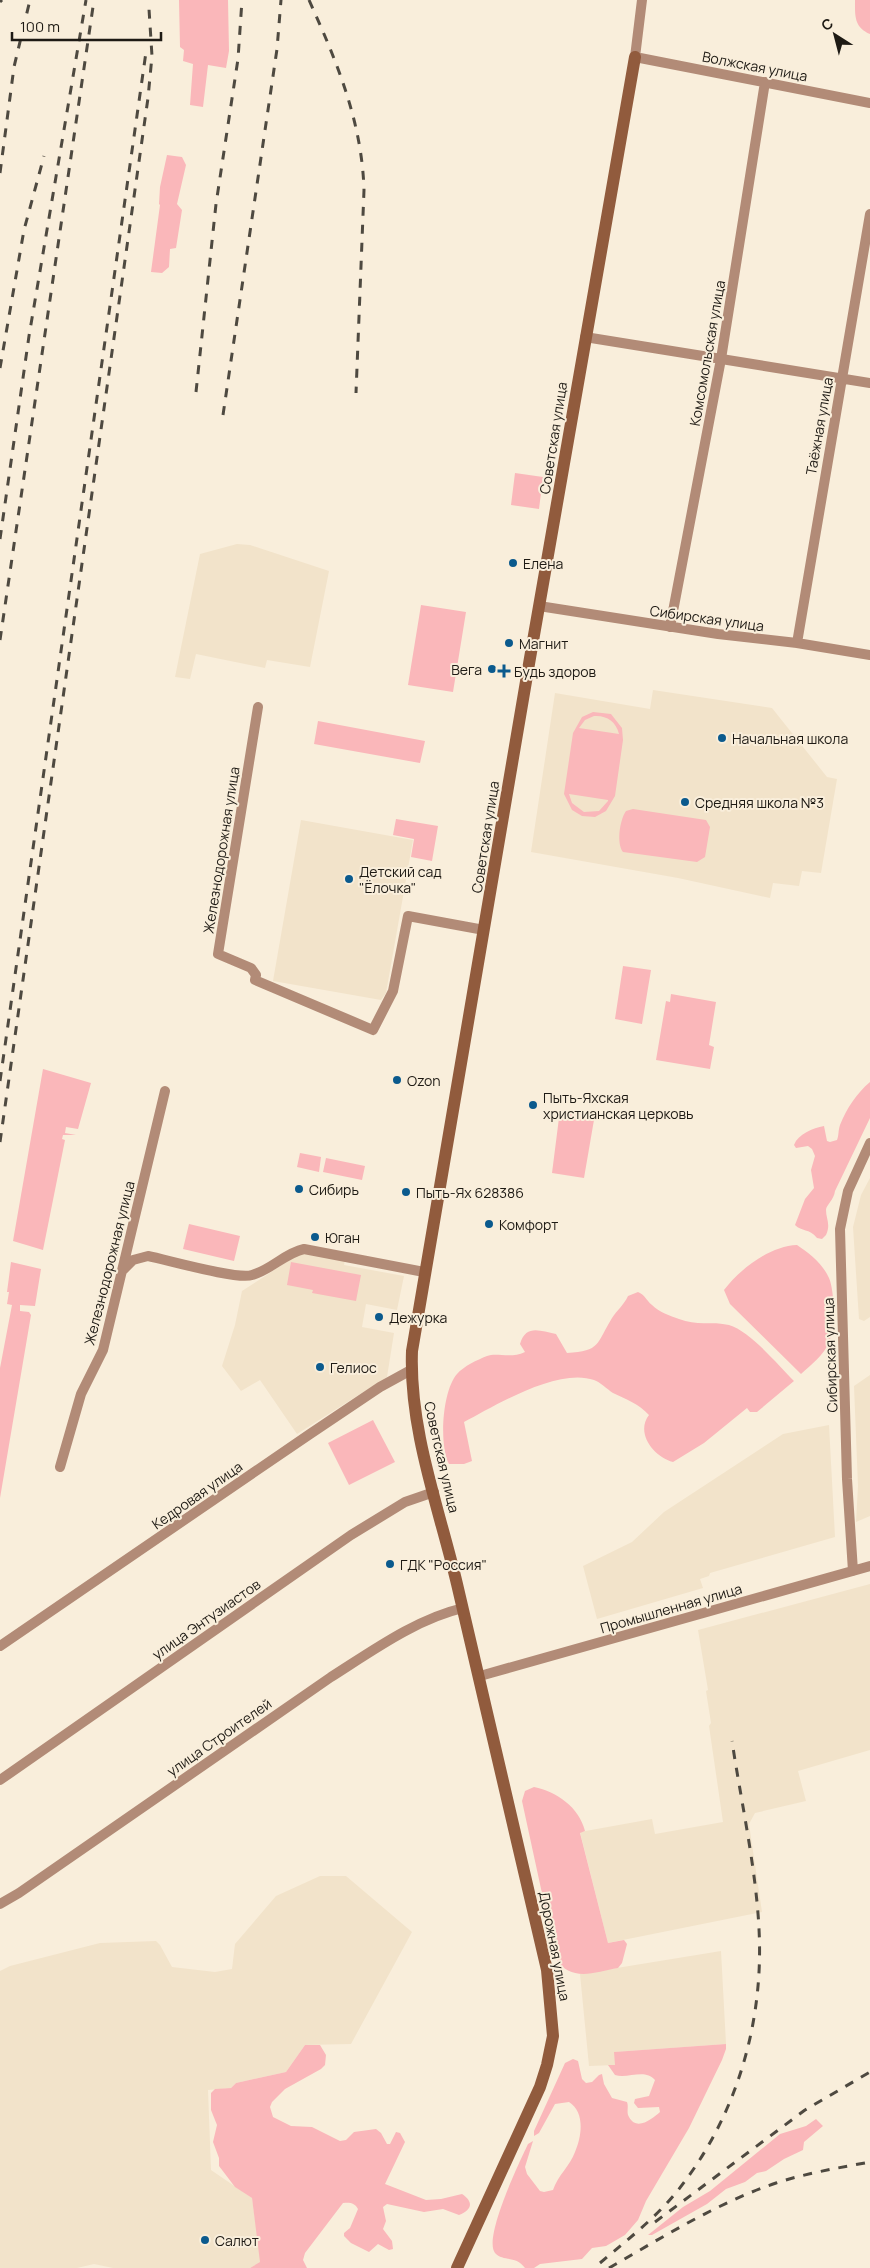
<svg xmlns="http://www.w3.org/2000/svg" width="870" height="2268" font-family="Manrope,sans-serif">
<rect width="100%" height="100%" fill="#f9eedb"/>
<path fill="#f2e3ca" d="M 237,544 L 250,545 L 329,571 L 310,667 L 267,660 L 265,668 L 196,654 L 190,679 L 175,677 L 200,554 Z
M 653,690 L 772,708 L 827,777 L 837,779 L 821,873 L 802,871 L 799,886 L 773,883 L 770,898 L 678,878 L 531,852 L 555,693 L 650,709 Z
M 301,820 L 413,840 L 386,993 L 381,1000 L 273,981 Z
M 870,1178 L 870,1317 L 864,1321 L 859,1319 L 853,1227 L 861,1195 Z
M 302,1252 L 345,1260 L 344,1265 L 404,1276 L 397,1310 L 366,1304 L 362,1327 L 394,1333 L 387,1377 L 297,1434 L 260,1380 L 241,1391 L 222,1366 L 235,1325 L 242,1291 Z
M 870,1375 L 870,1516 L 856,1522 L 858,1486 L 854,1386 Z
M 829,1425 L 835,1537 L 710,1573 L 709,1576 L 700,1579 L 703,1588 L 597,1619 L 583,1566 L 632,1542 L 664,1512 L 783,1434 Z
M 870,1584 L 870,1750 L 798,1771 L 806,1801 L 755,1813 L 749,1824 L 762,1912 L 608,1943 L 580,1832 L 652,1819 L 655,1834 L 723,1822 L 709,1726 L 711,1723 L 706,1691 L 708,1690 L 698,1630 Z
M 320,1876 L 346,1876 L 412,1932 L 351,2044 L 305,2045 L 286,2072 L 236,2083 L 231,2088 L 208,2090 L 211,2170 L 252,2198 L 261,2262 L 250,2268 L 113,2268 L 94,2264 L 77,2268 L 0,2268 L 0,1971 L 10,1966 L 100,1943 L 156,1941 L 160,1945 L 172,1967 L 215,1972 L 232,1969 L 235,1944 L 276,1896 Z
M 721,1951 L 726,2044 L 615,2052 L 615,2065 L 589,2066 L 580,1974 Z"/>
<path fill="#fab7ba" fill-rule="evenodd" d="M 179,0 L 228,0 L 229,51 L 226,68 L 208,65 L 203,107 L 190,105 L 193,64 L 183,61 L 184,50 L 180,47 Z
M 855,0 L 870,0 L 870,34 C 854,27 855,16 855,0 Z
M 167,155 L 182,157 L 186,165 L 177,204 L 182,210 L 176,248 L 170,249 L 169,267 L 162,273 L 151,272 L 160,205 L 159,204 L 160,187 Z
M 515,473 L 543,477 L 539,509 L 511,505 Z
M 421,605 L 466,612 L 453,692 L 408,685 Z
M 593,712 L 611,714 L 622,728 L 623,740 L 615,796 L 606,811 L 595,817 L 582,816 L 572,810 L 564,794 L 573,733 L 582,717 ZM 594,716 C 606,715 616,721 619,734 L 579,728 L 585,720 ZM 569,794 L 608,800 L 608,801 L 599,811 L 584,812 L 572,803 Z
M 318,721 L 425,741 L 420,763 L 314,744 Z
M 633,809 L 706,820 L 710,827 L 705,857 L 697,862 L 623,852 C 616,844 620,819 626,811 Z
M 396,819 L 438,826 L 432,861 L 411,857 L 414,839 L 393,835 Z
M 623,966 L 651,970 L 642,1024 L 615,1019 Z
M 671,994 L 716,1002 L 709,1045 L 714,1047 L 710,1069 L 656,1060 L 666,1001 L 670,1002 Z
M 43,1069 L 91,1083 L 78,1129 L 66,1127 L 65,1133 L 76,1135 L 63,1135 L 62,1139 L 65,1140 L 43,1250 L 13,1241 Z
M 870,1082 L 870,1118 L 835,1191 C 834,1200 826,1205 826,1210 C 826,1219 831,1224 826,1235 L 822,1239 L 817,1238 C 809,1228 802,1232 795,1225 L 805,1199 L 814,1188 L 811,1170 L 815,1156 L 812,1149 L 808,1146 L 796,1148 L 794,1145 C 798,1134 813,1128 824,1126 L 827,1141 L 830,1142 L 837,1140 C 839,1135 838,1131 840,1125 C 847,1108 856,1094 870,1082 Z
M 560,1110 L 595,1114 L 584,1178 L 552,1173 Z
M 300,1153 L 321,1157 L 319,1172 L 297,1167 Z
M 326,1158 L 365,1166 L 362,1180 L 323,1172 Z
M 189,1224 L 240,1236 L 234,1261 L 183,1249 Z
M 797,1245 C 809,1253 823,1264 829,1278 C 835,1292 835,1328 829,1342 C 824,1355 811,1365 801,1374 L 730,1304 L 724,1290 C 740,1269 770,1246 797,1245 Z
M 11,1262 L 41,1269 L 35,1306 L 20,1305 L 20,1311 L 29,1312 L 31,1315 L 0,1498 L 0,1368 L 12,1305 L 7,1304 L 9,1292 L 7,1292 Z
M 291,1262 L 361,1275 L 356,1301 L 312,1293 L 313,1290 L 287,1285 Z
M 638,1292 C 645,1295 646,1300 652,1305 C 659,1312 670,1316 679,1319 C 696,1326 712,1321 729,1325 C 750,1331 778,1365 794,1381 L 757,1412 L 750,1412 L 747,1408 L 704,1443 L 673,1462 C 654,1457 635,1433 649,1415 C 639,1404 626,1399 613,1393 C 607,1389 600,1382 594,1380 C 558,1367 494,1406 464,1422 L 472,1461 L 464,1464 L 449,1464 C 439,1446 442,1391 457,1374 C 464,1366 477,1360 487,1356 C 497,1352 510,1359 525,1352 L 520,1344 C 526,1324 540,1331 556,1334 L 567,1353 C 601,1351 596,1344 612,1318 C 617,1310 624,1305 628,1296 Z
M 373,1420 L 395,1462 L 349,1485 L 328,1443 Z
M 534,1787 C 557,1792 579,1807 585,1831 L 580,1833 L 608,1943 L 624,1940 L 627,1944 L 622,1963 L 618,1968 C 595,1972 570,1983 556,1958 L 522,1801 L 525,1791 Z
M 726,2044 L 726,2049 L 722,2060 L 689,2128 L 646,2201 L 638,2220 L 625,2235 L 606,2246 L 592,2248 L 582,2259 L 540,2264 L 534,2268 L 525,2268 C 516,2255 503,2262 495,2253 C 483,2238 520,2161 528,2144 L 533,2141 L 525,2167 L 527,2174 L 540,2191 L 544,2192 L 553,2190 C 558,2175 570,2166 575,2152 C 582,2136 585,2112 569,2102 L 555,2104 L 539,2133 L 534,2136 L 534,2131 L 565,2063 L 573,2059 L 578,2061 L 582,2079 L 586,2083 L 592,2082 L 599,2075 L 602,2074 L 604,2084 L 612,2098 L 627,2102 C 629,2107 626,2112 629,2117 C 637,2132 653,2118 660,2112 L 659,2107 L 638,2108 L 634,2103 L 635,2099 L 649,2096 L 655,2080 C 645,2068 628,2079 615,2075 L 608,2065 L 615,2065 L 614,2052 Z
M 305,2045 L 320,2045 L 326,2055 L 325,2065 L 321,2069 L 285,2089 L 272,2102 L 270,2107 L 273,2117 L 291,2126 L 312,2127 L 340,2141 L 346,2140 L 354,2132 L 376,2129 L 381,2133 L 387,2144 L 390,2144 L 396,2132 L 400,2133 L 405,2142 L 385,2184 L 426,2200 L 441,2199 L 462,2194 C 474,2202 472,2210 459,2215 L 443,2209 L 424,2212 L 387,2204 L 383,2207 L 386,2221 L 383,2229 L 392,2241 L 393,2249 L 389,2250 L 378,2244 L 369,2252 L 351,2243 L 344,2236 L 344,2233 L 350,2228 L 358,2209 C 355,2203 350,2202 343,2203 L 305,2253 L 303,2260 L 307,2268 L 250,2268 L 260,2262 L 252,2198 L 235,2187 L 219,2166 L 219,2158 L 213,2142 L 217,2125 L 211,2110 L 211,2093 L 215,2089 L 231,2088 L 236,2083 L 286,2072 Z
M 816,2119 L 823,2126 L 804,2142 L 803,2150 L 784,2159 L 766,2171 L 757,2173 L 745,2182 L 726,2189 L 707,2204 L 652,2235 L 648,2235 L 683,2207 L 710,2191 L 780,2134 L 806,2126 Z"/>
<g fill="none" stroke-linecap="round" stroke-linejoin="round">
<path stroke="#b28b77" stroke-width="10" d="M 642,0 L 635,57 L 870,103
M 585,337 L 870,383
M 539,606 L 718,634 L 797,643 L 870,655
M 670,627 L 721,359 L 765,82
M 797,643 L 870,214
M 258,707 L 218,954 L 251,968 L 256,975 L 255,980 L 373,1030 L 393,991 L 408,916 L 484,930
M 122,1271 L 133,1260 L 148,1256 C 168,1260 237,1280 252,1275 C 271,1270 285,1253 304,1249 L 424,1272
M 60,1467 L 81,1394 L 103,1350 L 165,1091
M 853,1571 L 847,1479 L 840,1229 L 848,1191 L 870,1143
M 0,1646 L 310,1434 L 380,1387 L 411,1370
M 480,1676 L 870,1566
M 0,1780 L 351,1535 L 405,1502 L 434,1492
M 0,1904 L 19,1893 L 331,1677 C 372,1651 416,1619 463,1608"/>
<path stroke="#915b3d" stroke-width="12" d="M 457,2268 L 540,2087 L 547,2065 L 553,2036 L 547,1970 C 517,1841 488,1712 457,1584 C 439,1508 409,1430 412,1351 L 530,658 L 635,57"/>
<path stroke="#4e4940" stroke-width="3" stroke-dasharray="9 9" stroke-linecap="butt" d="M 309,0 C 337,62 362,122 364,190 L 356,393
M 0,2 L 2,0
M 0,173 L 14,67 L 30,0
M 0,368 L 24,230 L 44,156
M 196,392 L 216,204 L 238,59 L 242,0
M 223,415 L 277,49 L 281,0
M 0,539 L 29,336 L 86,0
M 0,640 L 94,0
M 0,1081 L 146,52
M 0,1142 L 148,98 L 152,56 L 149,9
M 655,2222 L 805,2110 L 870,2072
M 600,2263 C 626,2241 653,2220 675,2194 C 736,2119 764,2024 759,1929 C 756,1868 741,1801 732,1741
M 609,2268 C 663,2237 717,2203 776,2183 C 807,2173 838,2168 870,2162"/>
</g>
<g fill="#0b5a8d" stroke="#f9eedb" stroke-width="2">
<circle cx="513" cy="563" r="5"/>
<circle cx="509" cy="643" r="5"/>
<circle cx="492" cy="669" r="5"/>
<path d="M501.5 663.5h5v5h5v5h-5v5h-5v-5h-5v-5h5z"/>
<circle cx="722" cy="738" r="5"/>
<circle cx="685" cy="802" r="5"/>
<circle cx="349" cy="879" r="5"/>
<circle cx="397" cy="1080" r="5"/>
<circle cx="533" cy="1105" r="5"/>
<circle cx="299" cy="1189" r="5"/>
<circle cx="406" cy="1192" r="5"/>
<circle cx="489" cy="1224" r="5"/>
<circle cx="315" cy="1237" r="5"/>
<circle cx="379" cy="1317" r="5"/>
<circle cx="320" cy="1367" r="5"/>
<circle cx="390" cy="1564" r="5"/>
<circle cx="205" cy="2240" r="5"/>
</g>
<g text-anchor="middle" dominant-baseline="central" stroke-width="4" stroke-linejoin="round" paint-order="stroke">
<g font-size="14" fill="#1e1a14" stroke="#f9eedb">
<text transform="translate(755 66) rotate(11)">Волжская улица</text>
<text transform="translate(707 353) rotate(-80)">Комсомольская улица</text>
<text transform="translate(819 426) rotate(-80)">Таёжная улица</text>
<text transform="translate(553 438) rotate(-81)">Советская улица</text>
<text transform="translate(707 618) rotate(8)">Сибирская улица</text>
<text transform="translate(485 837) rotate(-81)">Советская улица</text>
<text transform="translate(221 850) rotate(-81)">Железнодорожная улица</text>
<text transform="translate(109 1263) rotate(-76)">Железнодорожная улица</text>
<text transform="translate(830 1355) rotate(-92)">Сибирская улица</text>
<text transform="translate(442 1457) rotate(77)">Советская улица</text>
<text transform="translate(197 1495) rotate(-35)">Кедровая улица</text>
<text transform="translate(671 1608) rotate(-16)">Промышленная улица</text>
<text transform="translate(206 1619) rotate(-35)">улица Энтузиастов</text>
<text transform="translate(219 1737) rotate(-35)">улица Строителей</text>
<text transform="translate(555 1946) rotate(79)">Дорожная улица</text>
</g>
<g font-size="14" fill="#1e1a14" stroke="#f9eedb" text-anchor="start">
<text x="523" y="563">Елена</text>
<text x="519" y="643">Магнит</text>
<text x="482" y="669" text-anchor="end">Вега</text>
<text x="514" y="671">Будь здоров</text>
<text x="732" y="738">Начальная школа</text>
<text x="695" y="802">Средняя школа №3</text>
<text x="359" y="871">Детский сад<tspan x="359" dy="16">"Ёлочка"</tspan></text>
<text x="407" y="1080">Ozon</text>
<text x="543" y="1097">Пыть-Яхская<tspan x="543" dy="16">христианская церковь</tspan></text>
<text x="309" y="1189">Сибирь</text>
<text x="416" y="1192">Пыть-Ях 628386</text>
<text x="499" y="1224">Комфорт</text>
<text x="325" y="1237">Юган</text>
<text x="389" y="1317">Дежурка</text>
<text x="330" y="1367">Гелиос</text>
<text x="400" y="1564">ГДК "Россия"</text>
<text x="215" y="2240">Салют</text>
</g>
</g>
<g transform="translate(835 35) rotate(324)" stroke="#f9eedb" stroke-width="4" paint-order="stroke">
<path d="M0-4L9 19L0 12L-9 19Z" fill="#1e1a14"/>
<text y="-8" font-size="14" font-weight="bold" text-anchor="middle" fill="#1e1a14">С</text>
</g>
<path d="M12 32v8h149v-8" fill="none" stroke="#1e1a14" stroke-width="2.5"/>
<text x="20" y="32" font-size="15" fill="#1e1a14" stroke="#f9eedb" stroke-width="4" paint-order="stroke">100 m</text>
</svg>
